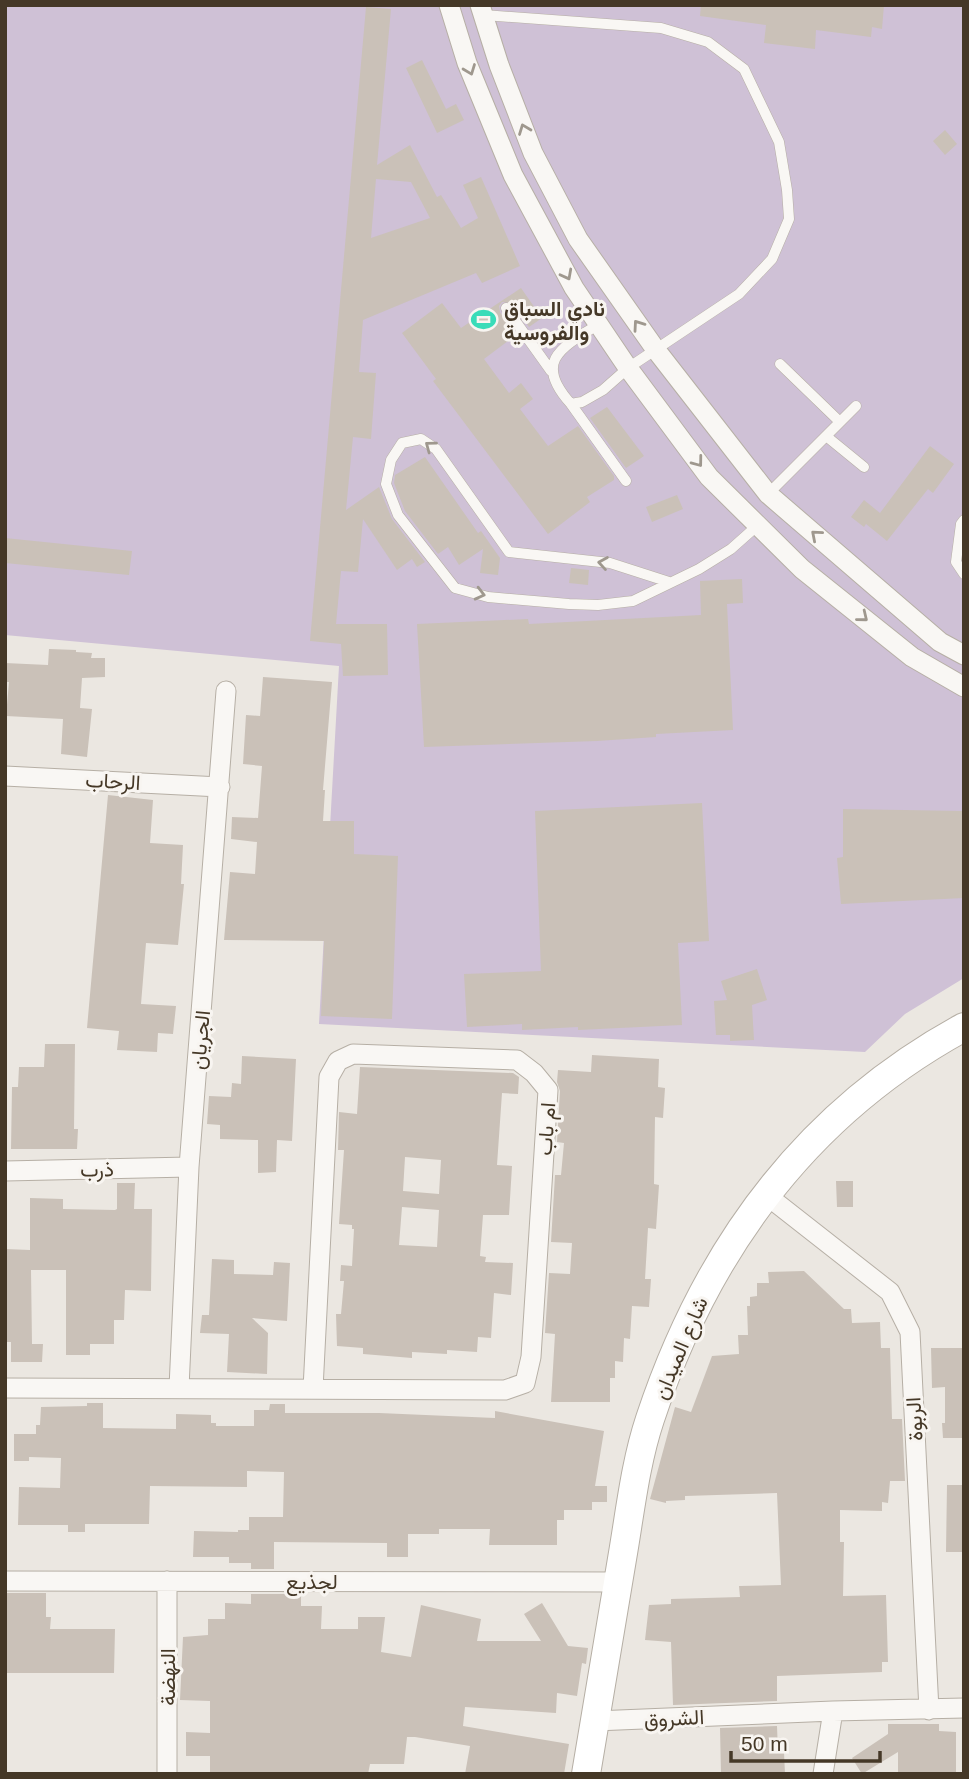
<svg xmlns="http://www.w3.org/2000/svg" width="969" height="1779" font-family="Arial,Vazirmatn,sans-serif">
<rect width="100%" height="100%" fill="#ebe7e1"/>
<path fill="#cfc1d6" d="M 5,5 L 964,5 L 964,978 L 905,1014 L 865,1052 L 319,1024 L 339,666 L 5,635 Z"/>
<path fill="#cac1b8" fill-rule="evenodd" d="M 701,5 L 884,5 L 882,29 L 872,27 L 871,37 L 816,30 L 815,49 L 764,43 L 766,25 L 700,16 Z
M 366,7 L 391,9 L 377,165 L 410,145 L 437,197 L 441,195 L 461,228 L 478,218 L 463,185 L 481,177 L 520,266 L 482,283 L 476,273 L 363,320 L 359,372 L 376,373 L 371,439 L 353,437 L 346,510 L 379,487 L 392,519 L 425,562 L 417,567 L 412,559 L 397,570 L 363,519 L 358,572 L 341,571 L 336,624 L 387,624 L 388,675 L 343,676 L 341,644 L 310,641 ZM 376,179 L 411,182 L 430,218 L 371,238 Z
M 422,60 L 446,109 L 456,104 L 464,120 L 437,133 L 406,68 Z
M 945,130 L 957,144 L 945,155 L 933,141 Z
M 521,288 L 542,318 L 529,327 L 512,303 L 502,302 L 499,306 L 500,312 L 516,335 L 484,359 L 509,393 L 521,383 L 533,399 L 520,409 L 548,446 L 578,426 L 614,476 L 614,480 L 587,497 L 590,502 L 548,534 L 433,381 L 436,379 L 402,333 L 442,303 L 461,328 Z
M 607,407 L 644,456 L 626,468 L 590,418 Z
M 930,446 L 954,464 L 933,493 L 928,489 L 887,541 L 866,524 L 864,527 L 851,517 L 864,500 L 880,513 Z
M 425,457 L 478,533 L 481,531 L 500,558 L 498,575 L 480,573 L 483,549 L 459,565 L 448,547 L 438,554 L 405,511 L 394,483 L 395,475 Z
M 677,495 L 683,509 L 652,522 L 646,507 Z
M 5,538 L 132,551 L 129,575 L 5,563 Z
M 571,568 L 589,570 L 588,585 L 569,583 Z
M 742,579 L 743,603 L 727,604 L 733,730 L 656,734 L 656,737 L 597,741 L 424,747 L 417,624 L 528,619 L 529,624 L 701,615 L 700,581 Z
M 49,649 L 76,650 L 76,652 L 92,653 L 91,658 L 105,658 L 105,677 L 82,678 L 80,708 L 92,709 L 87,757 L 61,754 L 63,719 L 6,716 L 9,682 L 5,682 L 5,663 L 48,665 Z
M 263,677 L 332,682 L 323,790 L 325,790 L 323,821 L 354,821 L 354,854 L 398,856 L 392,1019 L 321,1016 L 324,941 L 224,940 L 230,872 L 255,874 L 257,842 L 231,839 L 232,817 L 258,818 L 262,766 L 243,764 L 246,715 L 260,716 Z
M 108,795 L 153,800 L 150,843 L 183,845 L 181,884 L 184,884 L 178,945 L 146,943 L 141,1004 L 176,1006 L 173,1034 L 158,1033 L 157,1052 L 117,1050 L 119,1031 L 87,1028 Z
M 702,803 L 709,941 L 678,943 L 682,1025 L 578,1030 L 578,1027 L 522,1030 L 522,1024 L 467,1027 L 464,974 L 541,971 L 535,811 Z
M 843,809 L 964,811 L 964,898 L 841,904 L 837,858 L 843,857 Z
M 757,969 L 767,1000 L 752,1005 L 754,1040 L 730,1041 L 730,1035 L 716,1035 L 714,1001 L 727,1000 L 721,981 Z
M 45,1044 L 75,1044 L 74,1129 L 78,1129 L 77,1149 L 11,1149 L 12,1087 L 18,1087 L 19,1067 L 44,1067 Z
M 592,1055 L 659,1059 L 658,1087 L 665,1088 L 663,1118 L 655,1117 L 654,1184 L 659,1185 L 656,1229 L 648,1228 L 645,1279 L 651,1279 L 649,1307 L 632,1306 L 630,1339 L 624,1338 L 623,1362 L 615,1361 L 615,1378 L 610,1378 L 610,1402 L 551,1402 L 555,1334 L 545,1333 L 549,1273 L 570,1274 L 572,1243 L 551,1242 L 555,1175 L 561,1175 L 564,1143 L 557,1142 L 560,1091 L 557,1082 L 558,1070 L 591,1072 Z
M 242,1056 L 296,1059 L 292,1141 L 277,1140 L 276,1172 L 258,1173 L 258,1140 L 220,1139 L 220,1125 L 207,1124 L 209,1096 L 231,1097 L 232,1083 L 241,1084 Z
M 360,1067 L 513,1073 L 519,1077 L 518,1094 L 502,1093 L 497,1165 L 512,1166 L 509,1215 L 483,1215 L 480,1256 L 486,1257 L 485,1262 L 513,1263 L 511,1295 L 494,1293 L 491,1338 L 478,1337 L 477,1352 L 447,1350 L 447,1354 L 412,1352 L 412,1358 L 363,1354 L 363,1348 L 337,1346 L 336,1314 L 341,1314 L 344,1281 L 340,1281 L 341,1265 L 352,1266 L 354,1229 L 352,1229 L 352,1225 L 339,1224 L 344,1150 L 338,1150 L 339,1112 L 357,1114 ZM 405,1157 L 441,1160 L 439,1194 L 403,1191 ZM 402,1207 L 439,1210 L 437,1247 L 399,1245 Z
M 836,1181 L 853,1181 L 853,1207 L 837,1207 Z
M 117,1183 L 135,1183 L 134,1209 L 152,1209 L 151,1291 L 125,1290 L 124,1320 L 114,1320 L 114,1344 L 90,1344 L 90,1355 L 66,1355 L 66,1270 L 31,1270 L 32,1344 L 43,1344 L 42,1362 L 11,1362 L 11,1342 L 5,1342 L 5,1249 L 30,1250 L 30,1198 L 63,1199 L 63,1209 L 115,1210 L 117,1209 Z
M 212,1259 L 234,1260 L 234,1274 L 273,1275 L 274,1262 L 290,1263 L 287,1321 L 252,1318 L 268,1333 L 267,1374 L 227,1372 L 229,1334 L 200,1333 L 202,1315 L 209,1315 Z
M 804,1271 L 844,1309 L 851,1309 L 852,1323 L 880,1322 L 881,1348 L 890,1348 L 892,1419 L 902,1419 L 905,1481 L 890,1481 L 888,1503 L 882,1502 L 882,1511 L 840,1510 L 840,1542 L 844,1542 L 843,1596 L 886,1595 L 888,1662 L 882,1662 L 882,1672 L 777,1676 L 777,1701 L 673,1705 L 671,1642 L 645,1640 L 649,1605 L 671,1604 L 671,1599 L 740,1597 L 739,1586 L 781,1585 L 777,1493 L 685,1496 L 685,1500 L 666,1501 L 666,1503 L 650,1499 L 675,1407 L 691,1412 L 712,1356 L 739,1354 L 738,1335 L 748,1335 L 747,1306 L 750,1306 L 750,1297 L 757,1296 L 757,1283 L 769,1283 L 768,1272 Z
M 931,1348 L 964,1348 L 964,1438 L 943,1438 L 942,1423 L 945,1423 L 945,1387 L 932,1388 Z
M 87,1403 L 103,1403 L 103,1428 L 176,1429 L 176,1414 L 211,1415 L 211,1423 L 216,1423 L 216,1426 L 254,1426 L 254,1410 L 269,1410 L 270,1404 L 285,1404 L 285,1413 L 379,1413 L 495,1418 L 495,1411 L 604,1431 L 595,1486 L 607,1486 L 607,1502 L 592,1502 L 592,1510 L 564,1510 L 564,1520 L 557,1520 L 557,1545 L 489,1545 L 490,1529 L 439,1529 L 439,1534 L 408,1534 L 408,1557 L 387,1557 L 387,1543 L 274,1542 L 274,1569 L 251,1569 L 251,1563 L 229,1563 L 229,1557 L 193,1557 L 194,1531 L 238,1532 L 238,1530 L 249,1530 L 249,1517 L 283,1517 L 284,1472 L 247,1471 L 247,1487 L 150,1486 L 149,1524 L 85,1524 L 85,1532 L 68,1532 L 68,1525 L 18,1525 L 19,1487 L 60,1488 L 61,1458 L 29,1457 L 29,1461 L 14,1461 L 14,1434 L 36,1434 L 36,1425 L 40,1425 L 41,1407 L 87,1406 Z
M 947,1485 L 964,1485 L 964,1552 L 946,1552 Z
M 5,1593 L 46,1593 L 46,1617 L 51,1617 L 50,1629 L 115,1629 L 114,1673 L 5,1673 Z
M 251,1594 L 301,1594 L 301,1606 L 322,1606 L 321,1629 L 358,1629 L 358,1617 L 385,1617 L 381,1652 L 411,1657 L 421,1605 L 481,1619 L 477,1641 L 541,1641 L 524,1614 L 542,1603 L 568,1646 L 588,1648 L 586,1664 L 582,1663 L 577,1696 L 557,1693 L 556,1713 L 465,1707 L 463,1726 L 569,1744 L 564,1774 L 465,1774 L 470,1746 L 415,1737 L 407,1737 L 404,1764 L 370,1764 L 368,1774 L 210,1774 L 210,1756 L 186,1756 L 186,1732 L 210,1733 L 210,1701 L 180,1700 L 183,1637 L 208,1635 L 208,1619 L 225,1619 L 225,1603 L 251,1604 Z
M 888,1724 L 939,1724 L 939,1731 L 956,1732 L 956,1774 L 898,1774 L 898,1752 L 862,1774 L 852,1758 L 888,1734 Z
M 777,1726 L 778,1753 L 784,1752 L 785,1774 L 721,1774 L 720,1728 Z"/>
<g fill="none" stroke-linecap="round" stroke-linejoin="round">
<defs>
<path id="lane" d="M 484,15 L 661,28 L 708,42 L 744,69 L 779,142 L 787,190 L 789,219 L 772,259 L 739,294 L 628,368 L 603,390 L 582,402 L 571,404 C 533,362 560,348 599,324
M 506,308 L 551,371
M 780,364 L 840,422
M 571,404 L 626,481
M 826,436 L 864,467
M 768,494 L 856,406
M 964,520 L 961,524 L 956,562 L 964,574
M 669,582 L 610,563 L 509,552 L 436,449 L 421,439 L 402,443 L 391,460 L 386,484 L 398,515 L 455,588 L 488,597 L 569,604 L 598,605 L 633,601 L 699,569 L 731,549 L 758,525"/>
<path id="street" d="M 449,5 L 467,63 L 513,175 L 574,288 L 628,368 L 709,477 L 802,569 L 912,657 L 964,687
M 480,5 L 499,65 L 533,153 L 578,239 L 656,350 L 768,494 L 940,642 L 964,655
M 5,776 L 220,787
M 5,1171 L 189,1167
M 765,1194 L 890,1292 L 910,1332 L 929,1710
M 5,1388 L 505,1390 L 525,1383 L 531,1357 L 548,1090 L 534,1073 L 517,1060 L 353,1054 L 338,1061 L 329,1077 L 313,1389
M 179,1388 L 189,1167 L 226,691
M 5,1581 L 618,1582
M 595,1721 L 833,1711 L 964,1708
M 167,1774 L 167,1581
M 823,1774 L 833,1711"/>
<path id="secondary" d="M 586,1774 C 598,1702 610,1631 622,1559 C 630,1513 635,1464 650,1419 C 706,1250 806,1113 964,1027"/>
</defs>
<use href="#lane" stroke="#b6afa5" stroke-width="11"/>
<use href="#street" stroke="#b6afa5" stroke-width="21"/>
<use href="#secondary" stroke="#b6afa5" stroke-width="30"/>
<use href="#lane" stroke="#f9f7f4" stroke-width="10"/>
<use href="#street" stroke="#f9f7f4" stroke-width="19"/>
<use href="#secondary" stroke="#fff" stroke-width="28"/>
</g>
<defs><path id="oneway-chevron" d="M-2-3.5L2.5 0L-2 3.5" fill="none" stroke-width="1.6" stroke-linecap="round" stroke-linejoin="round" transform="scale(1.75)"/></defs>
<g stroke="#9f988e">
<use href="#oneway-chevron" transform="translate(470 70) rotate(69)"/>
<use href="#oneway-chevron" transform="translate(524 129) rotate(-111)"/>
<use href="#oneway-chevron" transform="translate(567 275) rotate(62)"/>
<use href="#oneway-chevron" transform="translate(638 325) rotate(-125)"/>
<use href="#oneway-chevron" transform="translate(430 446) rotate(-143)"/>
<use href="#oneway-chevron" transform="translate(698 462) rotate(53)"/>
<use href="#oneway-chevron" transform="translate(816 535) rotate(-139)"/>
<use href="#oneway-chevron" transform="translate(603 563) rotate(-171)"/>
<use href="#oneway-chevron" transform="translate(480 594) rotate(14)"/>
<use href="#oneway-chevron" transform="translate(863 617) rotate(39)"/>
</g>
<defs>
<symbol id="stadium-bare" viewBox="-9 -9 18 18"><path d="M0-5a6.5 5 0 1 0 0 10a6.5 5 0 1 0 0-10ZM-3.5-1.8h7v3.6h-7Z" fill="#3adcb9" stroke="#f8f5f1" stroke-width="2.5" paint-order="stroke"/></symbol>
</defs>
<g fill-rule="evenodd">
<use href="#stadium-bare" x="466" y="302" width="35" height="35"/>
</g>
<g text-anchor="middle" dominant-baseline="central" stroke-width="6" stroke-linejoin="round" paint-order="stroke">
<g font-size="21" font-weight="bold" fill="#453827" stroke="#f8f5f1" text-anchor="start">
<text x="504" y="308">نادي السباق<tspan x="504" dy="24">والفروسية</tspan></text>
</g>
<g font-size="21" fill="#453827" stroke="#f8f5f1">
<text transform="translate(113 781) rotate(3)">الرحاب</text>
<text transform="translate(200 1040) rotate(-85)">الجريان</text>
<text transform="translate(546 1129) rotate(-86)">ام باب</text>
<text transform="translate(97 1169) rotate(-1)">ذرب</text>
<text transform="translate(680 1348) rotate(-67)">شارع الميدان</text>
<text transform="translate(914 1419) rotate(-93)">الربوة</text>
<text x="312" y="1581">لجذيع</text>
<text transform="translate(167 1677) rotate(-90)">النهضة</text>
<text transform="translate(674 1718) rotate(-3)">الشروق</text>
</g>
</g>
<rect width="969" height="1779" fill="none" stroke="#453827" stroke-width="14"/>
<path d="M731 1751v10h149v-10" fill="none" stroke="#453827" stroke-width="3.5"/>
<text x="741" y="1751" font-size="21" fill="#453827" stroke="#f8f5f1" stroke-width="5" paint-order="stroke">50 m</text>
</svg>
